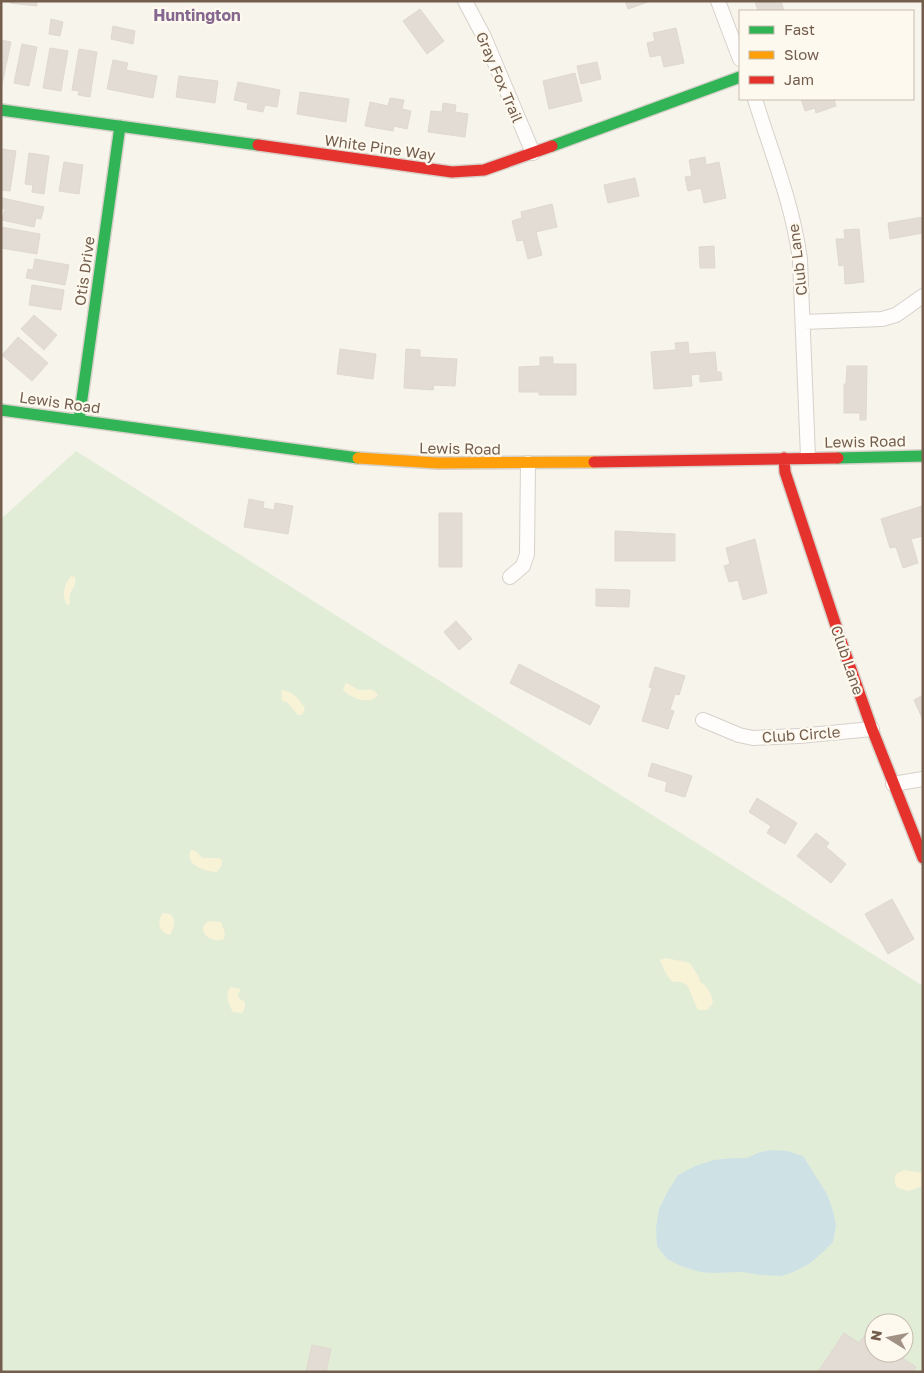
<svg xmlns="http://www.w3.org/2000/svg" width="924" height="1373" font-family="'Golos Text',sans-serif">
<rect width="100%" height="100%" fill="#f7f4ec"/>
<path fill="#e2edd8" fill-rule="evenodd" d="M 76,451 L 923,986 L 923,1372 L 1,1372 L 1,519 ZM 874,1323 L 904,1323 L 904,1353 L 874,1353 Z"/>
<path fill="#f8f2d7" d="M 71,576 L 75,577 C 77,589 70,588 70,596 C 69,598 70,601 70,604 L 67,605 C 61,594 64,586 71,576 Z
M 346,683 C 351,685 353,687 357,689 C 365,693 370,684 378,695 C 371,706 348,698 343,689 Z
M 281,690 C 292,690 300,700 305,709 L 302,715 L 298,715 L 287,702 L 282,701 Z
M 191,850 L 196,851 L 202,858 L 218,858 L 221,859 C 224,864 220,868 217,872 C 206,872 183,864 191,850 Z
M 163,913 L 170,914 C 177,919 174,928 170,935 C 159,933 156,922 163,913 Z
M 209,921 L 221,922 L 225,933 L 224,939 C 210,945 194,929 209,921 Z
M 666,958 L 690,963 L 699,977 L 700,982 L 705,985 L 711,994 L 713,1003 L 707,1010 L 698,1010 L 687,985 L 680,982 L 673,982 C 667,977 663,968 660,960 Z
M 230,987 L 240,989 L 240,992 L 238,993 C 238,999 241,999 245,1002 C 245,1007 245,1009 242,1013 L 233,1012 C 228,1003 225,996 230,987 Z
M 904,1170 L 923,1173 L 923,1186 L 909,1191 L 898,1188 C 894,1183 894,1180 896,1174 Z"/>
<path fill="#cee2e6" d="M 772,1150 L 788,1151 L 803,1156 L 827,1194 L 833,1211 L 836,1225 L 833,1242 L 823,1252 L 809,1264 L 793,1272 L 781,1276 L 760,1275 L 743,1272 L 712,1273 L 700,1272 L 681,1266 L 667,1259 L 657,1246 L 656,1228 L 659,1209 L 668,1191 L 678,1175 L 695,1166 L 714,1160 L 732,1158 L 747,1158 L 760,1152 Z"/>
<path fill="#e3dcd4" stroke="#dfd8cf" d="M 10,1 L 37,1 L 37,6 L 10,3 Z
M 625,1 L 651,1 L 628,9 Z
M 755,1 L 781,1 L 784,11 L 758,11 Z
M 420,9 L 444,41 L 427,54 L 403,21 Z
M 51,19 L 63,22 L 60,36 L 49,34 Z
M 113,26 L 135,31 L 133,44 L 111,39 Z
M 676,28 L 684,63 L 664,67 L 661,55 L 650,57 L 647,43 L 655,41 L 653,33 Z
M 1,40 L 11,42 L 2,84 L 1,84 Z
M 22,44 L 37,47 L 29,86 L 14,83 Z
M 50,48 L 68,51 L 61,91 L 43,88 Z
M 79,49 L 97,52 L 90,97 L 78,95 L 79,91 L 72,90 Z
M 113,60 L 128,63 L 126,70 L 157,76 L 153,98 L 107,89 Z
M 597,62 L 601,79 L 581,84 L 577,66 Z
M 575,73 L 582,101 L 549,109 L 543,81 Z
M 179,76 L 218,81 L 215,103 L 176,97 Z
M 238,82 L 280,90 L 277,107 L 265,105 L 263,112 L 247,109 L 248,103 L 234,100 Z
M 300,92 L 349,99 L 346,122 L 297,114 Z
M 390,98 L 404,100 L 402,109 L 411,111 L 407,129 L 394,126 L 393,131 L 365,126 L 370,102 L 388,106 Z
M 801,99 L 834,99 L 836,106 L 816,113 L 815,108 L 805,111 Z
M 443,103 L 456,105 L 455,112 L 468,114 L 465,137 L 428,132 L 431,111 L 442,112 Z
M 1,149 L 16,151 L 10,191 L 1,190 Z
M 29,153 L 49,156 L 44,194 L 32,192 L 33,185 L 25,184 Z
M 705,157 L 706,165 L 719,162 L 726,198 L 704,203 L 701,188 L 688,191 L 685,177 L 692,176 L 689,160 Z
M 64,162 L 83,165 L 79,194 L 59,191 Z
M 635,178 L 639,196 L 608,203 L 604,185 Z
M 2,198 L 44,207 L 41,219 L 36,218 L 34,227 L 2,220 L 5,209 L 1,208 Z
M 552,204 L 557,227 L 536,232 L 542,255 L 528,259 L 523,240 L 517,241 L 512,221 L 522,218 L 521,212 Z
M 923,217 L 923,233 L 890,239 L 888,223 Z
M 1,227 L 40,234 L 37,254 L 1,248 Z
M 859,229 L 864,282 L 845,284 L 844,265 L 839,266 L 836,239 L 845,239 L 844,230 Z
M 714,246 L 715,268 L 700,268 L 699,247 Z
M 35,259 L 69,265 L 65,285 L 26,278 L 28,269 L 33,270 Z
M 32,285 L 64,290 L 61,310 L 29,305 Z
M 34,315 L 57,335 L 44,350 L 21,329 Z
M 18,337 L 48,363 L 32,381 L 2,355 Z
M 688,342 L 689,354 L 715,352 L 717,372 L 721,372 L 722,380 L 700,382 L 700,374 L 691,375 L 692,386 L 654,389 L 651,352 L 676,350 L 675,343 Z
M 340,349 L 376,354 L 373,379 L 337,374 Z
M 406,349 L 420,350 L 420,357 L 457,359 L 455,386 L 434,385 L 433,390 L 404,388 Z
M 540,357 L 553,357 L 553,364 L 576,364 L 576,395 L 539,395 L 539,392 L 519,392 L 519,367 L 540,366 Z
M 847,366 L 867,366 L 866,420 L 860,420 L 860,413 L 844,413 L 844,384 L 846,384 Z
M 249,499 L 264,502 L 263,508 L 274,510 L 275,503 L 293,506 L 288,534 L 244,527 Z
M 922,506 L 923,536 L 911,539 L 918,563 L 903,568 L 896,547 L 890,548 L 881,519 Z
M 439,513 L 462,513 L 462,567 L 439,567 Z
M 615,531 L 675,534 L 675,561 L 615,561 Z
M 755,539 L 767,593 L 743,600 L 738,580 L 729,582 L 724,566 L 730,564 L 726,548 Z
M 596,589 L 630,590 L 629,607 L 596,606 Z
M 456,621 L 472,639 L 459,650 L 444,632 Z
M 519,664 L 600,706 L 590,725 L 510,683 Z
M 655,667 L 685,676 L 679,695 L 675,694 L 670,710 L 674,711 L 668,729 L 642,721 L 652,688 L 649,687 Z
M 923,695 L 923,720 L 914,700 Z
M 652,763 L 692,776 L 685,797 L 665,791 L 667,782 L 648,776 Z
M 757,798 L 797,823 L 785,844 L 767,833 L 771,826 L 749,812 Z
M 816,833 L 829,843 L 826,847 L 846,864 L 831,883 L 797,856 Z
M 892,899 L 914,939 L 888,954 L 865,914 Z
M 844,1333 L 859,1343 L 866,1334 L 874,1339 L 874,1353 L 895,1353 L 916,1367 L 913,1372 L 818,1372 Z
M 312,1345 L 331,1349 L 326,1372 L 306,1372 Z"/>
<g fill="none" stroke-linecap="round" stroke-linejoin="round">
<defs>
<path id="street" d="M 465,1 L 484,37 L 533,153
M 718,1 L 740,59
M 755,99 C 771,152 793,204 800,260 L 808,457
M 803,322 L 882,319 L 896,315 L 923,296
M 510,577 L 523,566 L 527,554 L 528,463
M 703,720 L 739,735 L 753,738 L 799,736 L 872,729
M 893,784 L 923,779"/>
<path id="fast" d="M 1,110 L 258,145
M 552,146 L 740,77
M 1,410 L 358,458
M 79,420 L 120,126
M 838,458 L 923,456"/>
<path id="slow" d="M 358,458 L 438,463 L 594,462"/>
<path id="jam" d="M 258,145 L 452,172 L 484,170 L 552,146
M 784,458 L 785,472 L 841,641 L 872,729 L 923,858
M 594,462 L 838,458"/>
</defs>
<use href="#street" stroke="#d6d1ca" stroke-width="16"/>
<use href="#fast" stroke="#d7d1ca" stroke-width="14"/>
<use href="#slow" stroke="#d7d1ca" stroke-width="14"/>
<use href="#jam" stroke="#d7d1ca" stroke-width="14"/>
<use href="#street" stroke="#fefdfc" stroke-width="14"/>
<use href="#fast" stroke="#30b455" stroke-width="11"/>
<use href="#slow" stroke="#ff9f0a" stroke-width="11"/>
<use href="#jam" stroke="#e5322d" stroke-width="11"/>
</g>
<g text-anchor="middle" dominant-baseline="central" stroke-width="4.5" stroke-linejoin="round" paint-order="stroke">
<g font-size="15" fill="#735e4e" stroke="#fef9ee">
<text transform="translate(500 77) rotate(67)">Gray Fox Trail</text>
<text transform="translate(380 147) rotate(8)">White Pine Way</text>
<text transform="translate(797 260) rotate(-97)">Club Lane</text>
<text transform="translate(84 271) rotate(-82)">Otis Drive</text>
<text transform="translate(60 402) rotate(8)">Lewis Road</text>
<text transform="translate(865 441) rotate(-1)">Lewis Road</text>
<text transform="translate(460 448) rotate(1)">Lewis Road</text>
<text transform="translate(848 660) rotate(71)">Club Lane</text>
<text transform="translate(801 734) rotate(-4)">Club Circle</text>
</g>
<g font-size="16" font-weight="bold" fill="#85668f" stroke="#fef9ee">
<text x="197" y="15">Huntington</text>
</g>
</g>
<rect width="924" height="1373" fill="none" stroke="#735e4e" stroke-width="5"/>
<rect x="739" y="10" width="175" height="90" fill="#fef9ee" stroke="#c6bbae"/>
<rect x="749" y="26" width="25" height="8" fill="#30b455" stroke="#c6bbae"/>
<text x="784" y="35" font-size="15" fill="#735e4e">Fast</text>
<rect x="749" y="51" width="25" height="8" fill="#ff9f0a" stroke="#c6bbae"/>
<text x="784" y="60" font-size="15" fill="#735e4e">Slow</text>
<rect x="749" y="76" width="25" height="8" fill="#e5322d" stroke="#c6bbae"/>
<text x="784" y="85" font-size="15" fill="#735e4e">Jam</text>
<g transform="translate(889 1338) rotate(280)"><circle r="24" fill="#fef9ee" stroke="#c6bbae"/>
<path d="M0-4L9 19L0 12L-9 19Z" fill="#a19285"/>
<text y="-8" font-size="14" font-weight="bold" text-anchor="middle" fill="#735e4e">N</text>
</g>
</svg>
